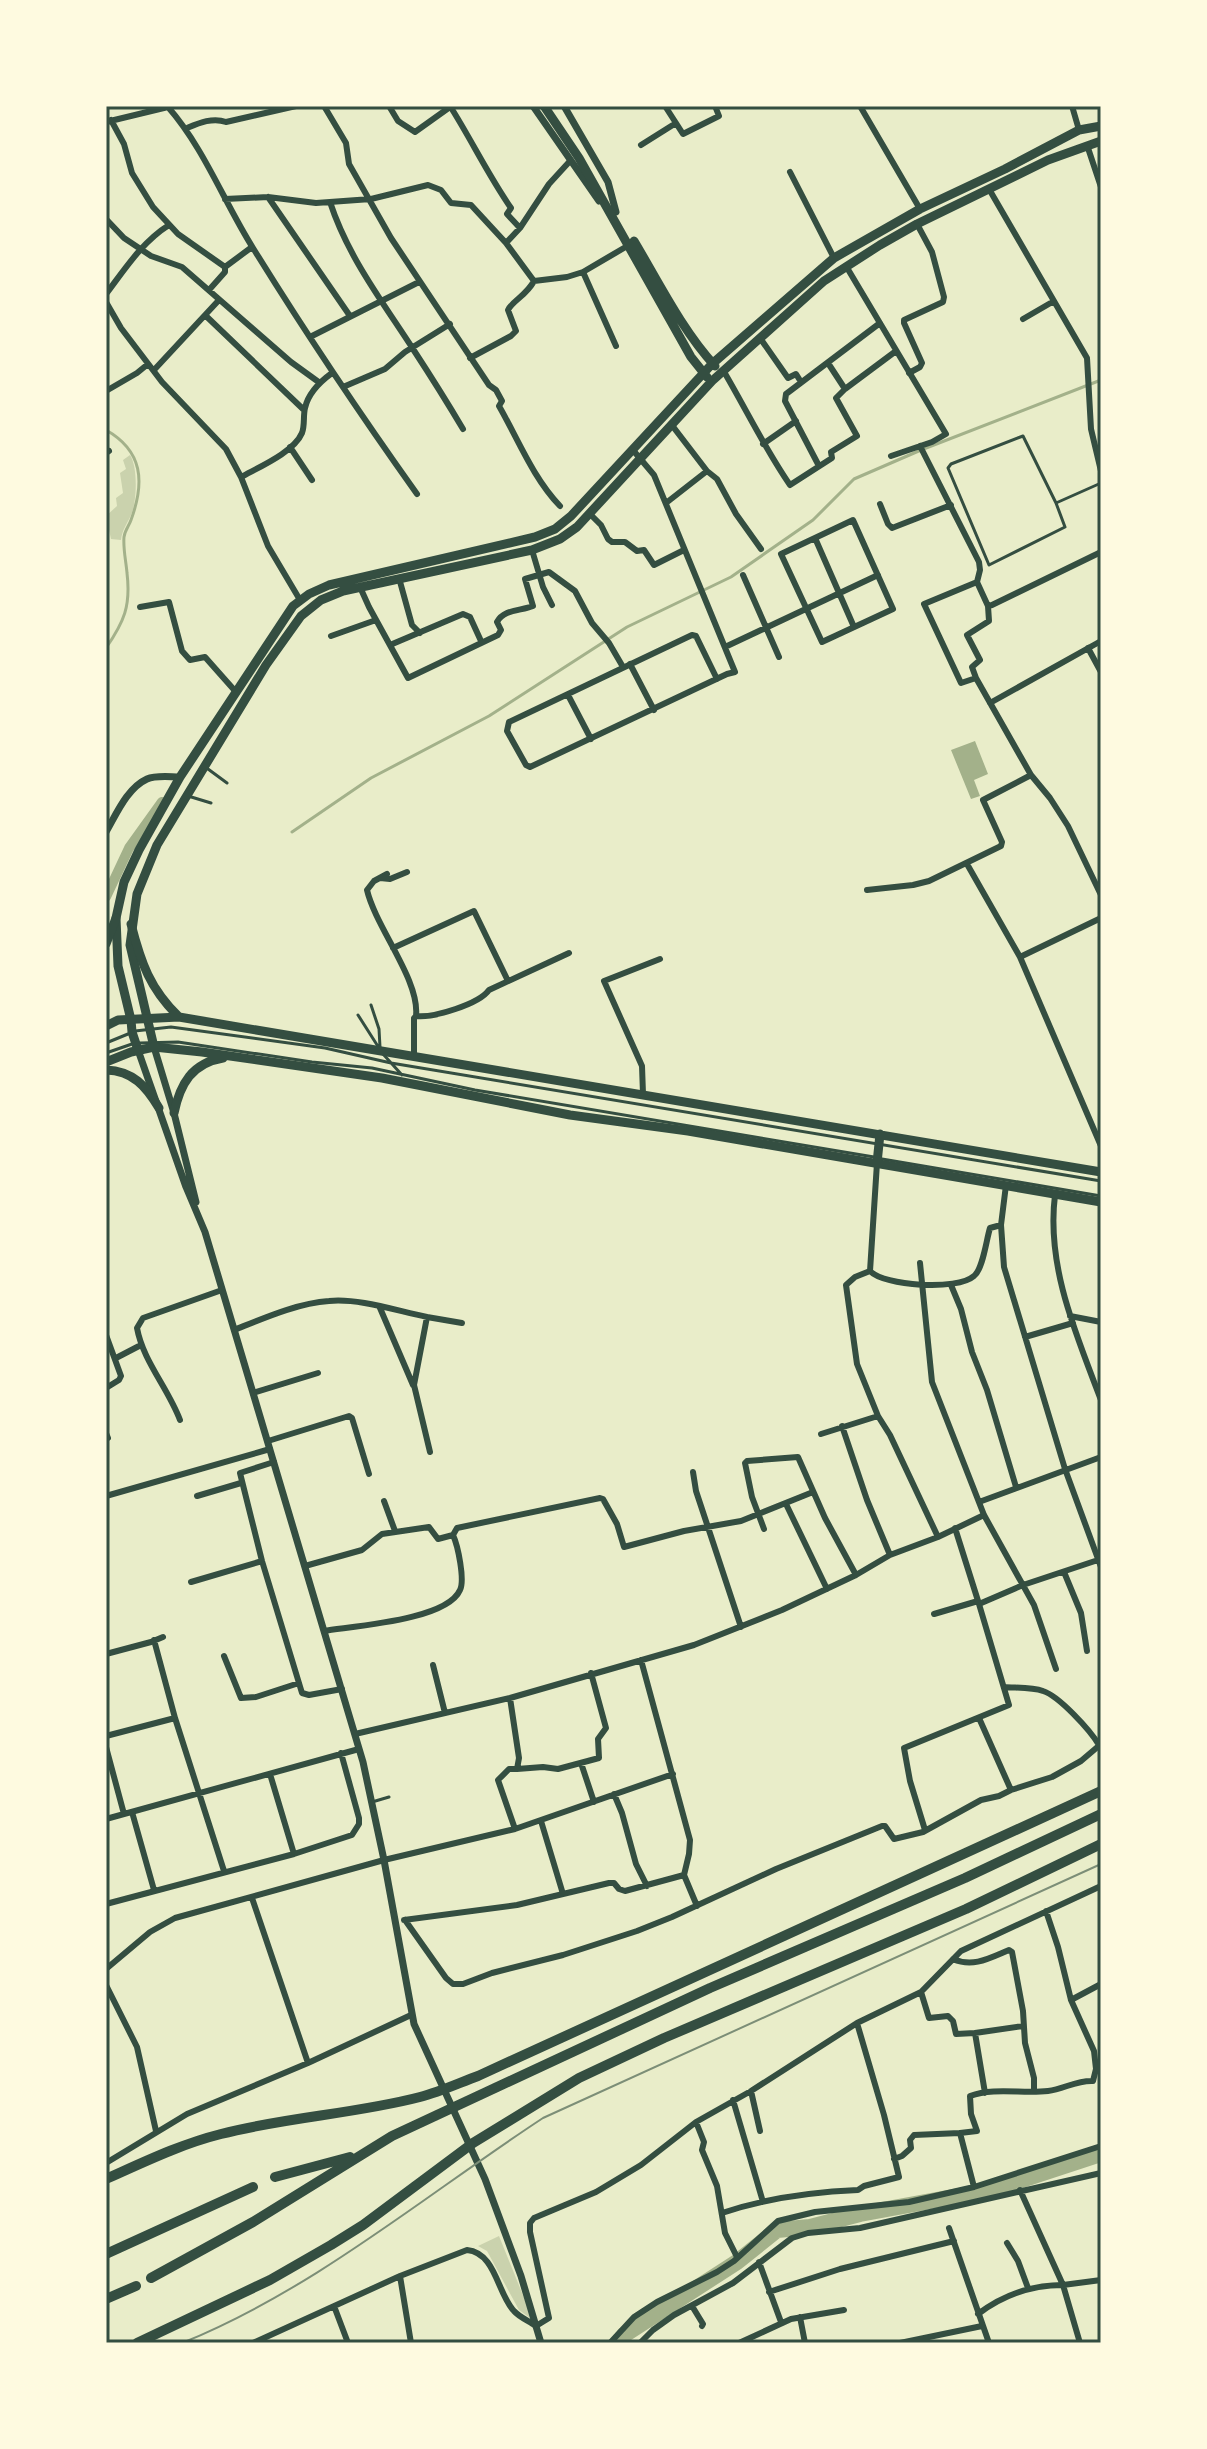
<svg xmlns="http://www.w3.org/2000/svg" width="1207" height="2449" font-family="Quicksand,sans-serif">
<rect width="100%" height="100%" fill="#e9edc9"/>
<path fill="#cad2ad" d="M 130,455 C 138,467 137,502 131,515 C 127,524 122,530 121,540 L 111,539 L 106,516 L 117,506 L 116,498 L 123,493 L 120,473 L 126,469 L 123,460 Z
M 499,2236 L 533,2320 L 519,2310 L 487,2251 L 478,2246 Z"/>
<path fill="#a3b18a" d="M 975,741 L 988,774 L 974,780 L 980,796 L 971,799 L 951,750 Z"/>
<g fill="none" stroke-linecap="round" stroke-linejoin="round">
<path stroke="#a3b18a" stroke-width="3" d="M 106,430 C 143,451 145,482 131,520 C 129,526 125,530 124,537 C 123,549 126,561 127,573 C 131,606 124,622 106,648
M 292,832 L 371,778 L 489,716 L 627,627 L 731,577 L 813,520 L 854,479 L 921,450 L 1101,380"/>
<path stroke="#a3b18a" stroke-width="10" d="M 106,897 L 129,848 L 162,802"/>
<path stroke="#a3b18a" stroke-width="16" d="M 618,2343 L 624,2335 L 737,2262 L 777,2230 L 810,2227 L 860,2214 L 991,2190 L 1101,2154"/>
<path stroke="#344e41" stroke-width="3" d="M 1056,503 L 1023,436 L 951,464 L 948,468 L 989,565 L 1065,527 L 1056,503 L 1101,483
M 208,769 L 227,783
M 188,796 L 211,803
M 371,1005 L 379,1029 L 380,1047
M 358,1015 L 379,1048
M 135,1031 L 171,1027 L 325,1048 L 391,1063 L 1101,1181
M 106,1043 L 128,1034
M 140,1043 L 178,1042 L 312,1062 L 372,1068 L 475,1090 L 874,1157
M 106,1053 L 132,1044
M 383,1054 L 402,1075
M 882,1159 L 1101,1196
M 372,1802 L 389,1797"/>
<path stroke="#344e41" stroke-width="6" d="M 324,106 L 346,143 L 349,164 L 391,238 L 489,385 L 496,390 L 502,401 L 499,406 C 518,439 533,478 560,506
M 389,106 L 398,121 L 415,132 L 450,107
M 450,106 C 471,139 488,175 511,208 L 507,214 L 520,228
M 665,106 L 683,134 L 719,116 L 715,106
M 860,106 L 920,209
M 1072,106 L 1079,130
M 111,120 L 124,144 L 132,173 L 153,207 L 178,234 L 225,267
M 106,122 L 168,107 C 204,148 224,202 253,248 C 305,332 360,414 417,494
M 187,128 C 199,123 213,117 226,122 L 296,106
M 641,145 L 676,123
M 1087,145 L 1101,187
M 790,172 L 834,258
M 989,189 L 1087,358 L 1091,429 L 1101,471
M 268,197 L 350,316
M 225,199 L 268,197 L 316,203 L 371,199 L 428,185 L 441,190 L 451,203 L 471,205 L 506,243 L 534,281 L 567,277 L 583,272 L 629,245
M 330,202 C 348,257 382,301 413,349 C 430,375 447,402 463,429
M 106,219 L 124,238 L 151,256 L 182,267 L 291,362 L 320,383
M 506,243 L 520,228 L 549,184 L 570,161
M 846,266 L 946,434 L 932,442 L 891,456
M 583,272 L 616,346
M 209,290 L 225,272 L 225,267 L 252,247
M 106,294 C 125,269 142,242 169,225
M 106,302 L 121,328 L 162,382 L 226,449 L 241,477 L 268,546 L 300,600
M 206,316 L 304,410
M 1023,319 L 1054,301
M 310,337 L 419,282
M 760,338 L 788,378 L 796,374 L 801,382
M 470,358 L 511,336 L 516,331 L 508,310 C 513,300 526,296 534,281
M 828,363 L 845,389
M 154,370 L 219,300
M 723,370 C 746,409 765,449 790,485 L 832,458 L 831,452 L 857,436 L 836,398 L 845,389 L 896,351
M 909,373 L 920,367 L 922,363 L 904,323 L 904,320 L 943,302 L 944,297 L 932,252 L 917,224
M 343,387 L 385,369 L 405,352 L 450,324
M 106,391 L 137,373 L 148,364
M 671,424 L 707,471 L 717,479 L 736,514 L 761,549
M 763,444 L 796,421
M 920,446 L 979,562 L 980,570 L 977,582 L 924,604 L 961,683 L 976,678 L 1031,775 L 1050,798 L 1068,826 L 1101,895
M 290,447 L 312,480
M 632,449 L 654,475 L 735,672 L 727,674 L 530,767 L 526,765 L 507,731 L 509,722 L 692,635 L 696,636 L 717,679
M 106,453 L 109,451
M 819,466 L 785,401 L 786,394 L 880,323
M 241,477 C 259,467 294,452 302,433 C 305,425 303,416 305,408 C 308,394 321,381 332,373
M 666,503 L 707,471
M 880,504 L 888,524 L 892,528 L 951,505
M 589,513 L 601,525 L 608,539 L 612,542 L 625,542 L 637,551 L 644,550 L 654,565 L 684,550
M 853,520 L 893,609 L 822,642 L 781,554 Z
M 815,538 L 854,627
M 532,550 L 543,587 L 552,605
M 743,575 L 779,657
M 399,578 L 412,625 L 420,633
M 977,582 L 988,606 L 992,605 L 1101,552
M 360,587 L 369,607 L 408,678 L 498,635 L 501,630 L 497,622 C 504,609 521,611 533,606 L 525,579 L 549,572 L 575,591 L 592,623 L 609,643 L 623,667
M 140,607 L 169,602 L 182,651 L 190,660 L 205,657 L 236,692
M 331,636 L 376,620
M 390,645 L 463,614 L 470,617 L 481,641
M 725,647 L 878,575
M 1088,648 L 1101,672
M 630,664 L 654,710
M 976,678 L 972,667 L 980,660 L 967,635 L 989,621 L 988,606
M 568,695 L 591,739
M 990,703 L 1101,641
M 967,864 L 1020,957
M 387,874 L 374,881 L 367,890 C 376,928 420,980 416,1016 L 414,1018 L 414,1056
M 380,878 L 390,879 L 407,872
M 867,890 L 913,885 L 929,881 L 1001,846 L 1002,842 L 983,800 L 1031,775
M 1101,918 L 1020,957 L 1101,1146
M 393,948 L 474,911 L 508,981
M 416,1016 C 434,1018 479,1004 489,990 L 569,953
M 643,1094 L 642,1066 L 604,981 L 660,959
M 1006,1185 L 1001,1225 L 1004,1267 L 1065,1469 L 1101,1567
M 1055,1195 C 1046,1266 1076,1334 1101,1400
M 920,1263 L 932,1382 L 984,1515 L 1034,1605 L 1056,1669
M 870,1271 L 855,1277 L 846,1285 L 857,1364 L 878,1416 L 890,1435 L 938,1537
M 870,1271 C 884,1286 957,1291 974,1276 C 983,1269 986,1241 990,1228 L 1001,1225
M 870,1271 L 877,1163
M 951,1285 L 961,1309 L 972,1352 L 987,1390 L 1016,1487
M 380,1308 L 413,1385
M 1070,1316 L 1101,1322
M 427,1317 L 462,1323
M 234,1330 C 264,1318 298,1303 329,1301 C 359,1298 397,1311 427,1317 L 414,1385 L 430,1452
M 106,1335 L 121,1376 L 119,1380 L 106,1388
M 1025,1337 L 1073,1323
M 116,1358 L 141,1345
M 253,1393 L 318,1373
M 180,1420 C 168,1388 143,1361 137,1328 L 143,1318 L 222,1290
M 842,1426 L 867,1500 L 890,1555
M 106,1433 L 108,1438
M 821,1434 L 878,1416
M 268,1441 L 349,1416 L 352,1418 L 369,1474
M 274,1462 L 240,1473 L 262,1561 L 302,1693 L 309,1695 L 342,1689
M 693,1472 L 696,1491 L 741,1627
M 106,1496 L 270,1449
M 197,1496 L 241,1483
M 384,1501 L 395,1531
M 979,1502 L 1101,1457
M 786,1504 L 827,1589
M 955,1528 L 979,1604
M 764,1529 L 752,1497 L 745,1463 L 747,1461 L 798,1457 L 825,1518 L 856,1575
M 453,1535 L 457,1528 L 600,1498 L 603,1499 L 617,1524 L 624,1547 L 684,1531 L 741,1521 L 813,1492
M 305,1566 L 362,1550 L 382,1534 L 429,1527 L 438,1539 L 453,1535
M 1064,1572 L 1081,1613 L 1087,1651
M 191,1582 L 262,1561
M 934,1614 L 978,1601
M 324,1631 C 355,1626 447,1620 460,1590 C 465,1580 458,1546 453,1535
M 154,1640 L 175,1718 L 224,1871
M 106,1654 L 151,1642 L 163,1637
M 224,1656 L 241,1698 L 256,1697 L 299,1683
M 641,1660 L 690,1840 L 689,1854 L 684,1875 L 697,1906
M 433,1665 L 445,1713
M 1004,1687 C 1016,1688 1032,1687 1043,1691 C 1059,1696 1090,1730 1099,1745
M 510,1698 L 519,1758 L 517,1769 L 509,1769 L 498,1780 L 515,1829
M 979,1718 L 1011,1790
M 355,1734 L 510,1698 L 694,1645 L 782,1610 L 856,1575 L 890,1555 L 938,1537 L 984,1515
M 106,1736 L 175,1718
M 106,1747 L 124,1814
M 581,1763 L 594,1802
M 517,1769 L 543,1767 L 558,1769 L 599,1758 L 598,1739 L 606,1728 L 591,1673
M 270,1774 L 294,1854
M 614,1794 L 622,1813 L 636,1864 L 647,1886
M 132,1812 L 154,1890
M 106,1819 L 359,1749
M 541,1821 L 563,1894
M 925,1830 L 910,1781 L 904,1748 L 1009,1705 L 979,1604 L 1023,1585 L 1101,1559
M 252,1898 L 308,2063
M 106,1904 L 294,1854 L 352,1835 L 359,1824 L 359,1818 L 341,1753
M 404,1920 L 517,1905 L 609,1883 L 614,1883 L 619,1889 L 625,1891 L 684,1875
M 405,1920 L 446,1978 L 453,1984 L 463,1984 L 492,1973 L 563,1955 L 637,1931 L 672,1917 L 776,1869 L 882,1826 L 885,1826 L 894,1839 L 923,1832 L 981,1800 L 999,1796 L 1011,1790 L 1052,1777 L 1081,1761 L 1101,1744
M 953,1959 C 973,1968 990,1958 1009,1950 L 1012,1952 L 1023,2011 L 1025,2043 L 1034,2078 L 1034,2091
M 106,1969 L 150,1932 L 175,1918 L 384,1860 L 515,1829 L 673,1774
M 106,1985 L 137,2047 L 156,2131
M 921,1992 L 929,2018 L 948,2016 L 953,2021 L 956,2034 L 975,2033 L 985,2093
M 1071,2000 L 1101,1984
M 975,2033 L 1023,2026
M 751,2091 L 760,2131
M 733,2100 L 763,2202
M 696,2122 L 704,2142 L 702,2150 L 717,2186 L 725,2233 L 737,2257
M 894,2159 L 902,2156 L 911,2148 L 910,2140 L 914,2135 L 960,2133
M 106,2163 L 187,2114 L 308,2063 L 411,2015
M 974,2187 L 960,2133 L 977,2131 L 971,2114 L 970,2096 C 995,2087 1022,2094 1048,2091 C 1064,2089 1077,2080 1093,2081 L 1096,2069 L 1094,2051 L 1071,2000 L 1058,1947 L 1046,1911
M 1020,2190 L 1063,2285 L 1101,2280
M 722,2213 C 766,2198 812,2192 858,2190 L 864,2186 L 899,2177 L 884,2115 L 857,2023
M 949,2228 L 989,2343
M 1007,2243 L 1018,2261 L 1028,2288
M 759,2262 L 781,2322
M 400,2276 L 411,2343
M 769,2292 L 840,2269 L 954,2241
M 334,2306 L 348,2343
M 692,2306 L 703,2324 L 702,2326
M 978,2314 C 1003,2295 1031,2285 1063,2285 L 1080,2343
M 800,2317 L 805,2343
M 253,2343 L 400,2276 L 467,2250 C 496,2253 497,2293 514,2311 C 519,2317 529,2321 536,2326 L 549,2318 L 530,2232 L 530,2223 L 534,2218 L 596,2192 L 641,2165 L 696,2122 L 751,2091 L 857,2023 L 921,1992 L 961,1951 L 1101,1886
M 610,2343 L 634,2317 L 657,2302 L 717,2272 L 734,2261 L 778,2221 L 815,2212 L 909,2202 L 974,2187 L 1101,2146
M 640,2343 L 653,2330 L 674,2315 L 733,2283 L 792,2238 L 808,2233 L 860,2228 L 1101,2173
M 739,2343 L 791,2319 L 844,2310
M 900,2343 L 982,2326"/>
<path stroke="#344e41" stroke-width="7" d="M 533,106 L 599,201
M 564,106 L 608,182 L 616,212
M 106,832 C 116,815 127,788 147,779 C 156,775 170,777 180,777
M 154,1047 L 174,1113 L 196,1202
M 138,1050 L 186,1187 L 205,1232 L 363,1762 L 384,1860 L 414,2024 L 485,2179 L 521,2276 L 541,2343"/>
<path stroke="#344e41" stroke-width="9" d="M 544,106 L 579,158 L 691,357 L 707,377
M 634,241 C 659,283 682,330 715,366
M 154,1047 L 130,945 L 137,894 L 157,845 L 266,665 L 301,616 L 321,600 L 343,591 L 532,550 L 560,539 L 577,527 L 712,381 L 824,281 L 880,245 L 917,224 L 1048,160 L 1101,141
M 138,1050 L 132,1032 L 131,1020 L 118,966 L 116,918 L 124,882 L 139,850 L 180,777 L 293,606 L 309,594 L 329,585 L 535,537 L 555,529 L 571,516 L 712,364 L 834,258 L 920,209 L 1005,169 L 1079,130 L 1101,126"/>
<path stroke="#344e41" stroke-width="9" d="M 131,924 C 141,963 150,989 179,1017
M 106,944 L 116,918
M 106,1026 L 118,1020 L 179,1017 L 1101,1172
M 106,1062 L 131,1052 L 154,1047 L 202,1052 L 382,1078 L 570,1115 L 688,1131 L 1101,1202
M 106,1070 C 133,1071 146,1086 159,1108
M 174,1113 C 180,1084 192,1063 223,1058
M 877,1163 L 880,1134"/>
<path stroke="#344e41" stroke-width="10" d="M 275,2177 L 350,2157
M 106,2179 C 144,2162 181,2144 221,2134 C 286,2117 355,2114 420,2097 C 440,2092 459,2083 478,2076 L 1101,1791
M 106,2254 L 253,2187
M 151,2278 L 253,2222 L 392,2136 L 710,1988 L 965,1878 L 1101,1814
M 106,2299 L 136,2286
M 137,2343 L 270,2280 L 331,2245 L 363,2225 L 473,2143 L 579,2078 L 664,2038 L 966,1909 L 1101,1844"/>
<path stroke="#7c8e77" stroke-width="2" d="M 182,2343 C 315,2289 424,2196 543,2118 L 1101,1864"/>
</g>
<rect width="1207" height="2449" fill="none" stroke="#fefae0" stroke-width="216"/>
<rect x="108" y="108" width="991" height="2233" fill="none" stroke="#344e41" stroke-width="3"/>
</svg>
